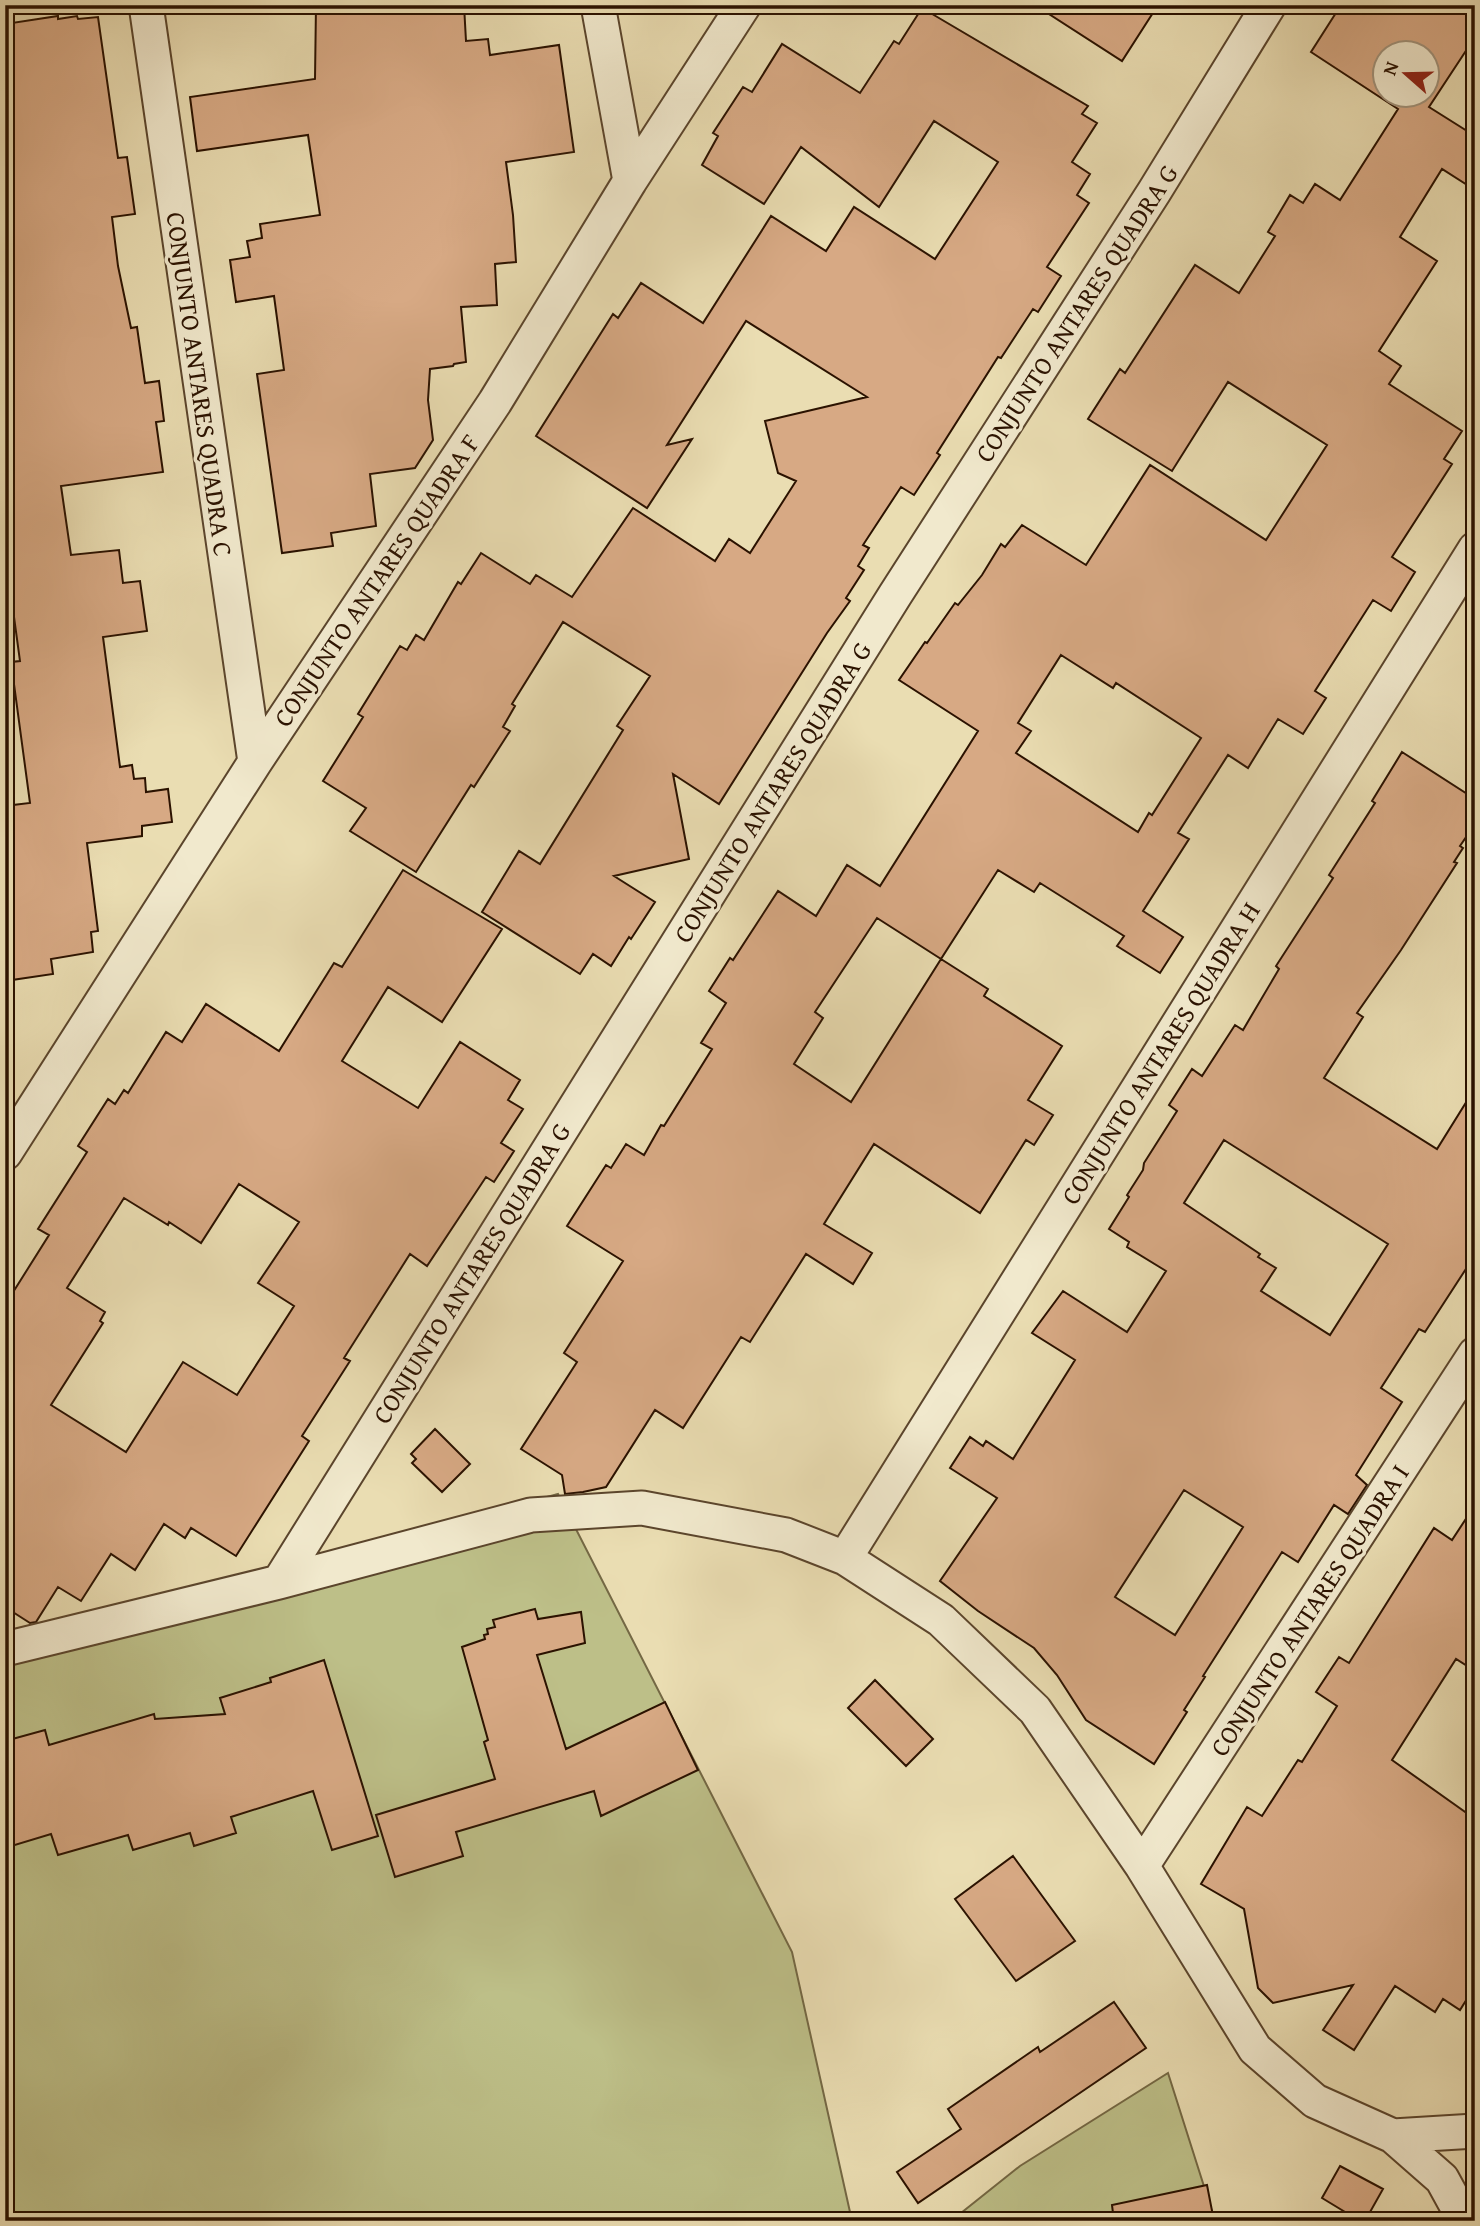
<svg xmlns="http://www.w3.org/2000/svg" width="1480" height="2226" font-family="'Gentium Book Plus',serif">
<rect width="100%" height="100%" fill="#eaddb2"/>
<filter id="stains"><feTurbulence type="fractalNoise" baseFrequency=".00286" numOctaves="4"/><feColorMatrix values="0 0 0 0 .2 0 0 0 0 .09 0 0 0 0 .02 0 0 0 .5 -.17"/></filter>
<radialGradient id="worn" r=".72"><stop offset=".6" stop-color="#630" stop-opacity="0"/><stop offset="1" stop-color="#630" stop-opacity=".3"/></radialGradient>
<path fill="#bdbf88" stroke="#746844" stroke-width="2" d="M 558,1494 L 792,1952 L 852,2221 L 5,2221 L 5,1647 Z
M 1168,2073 L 1215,2221 L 951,2221 L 1020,2166 Z"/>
<path fill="#d7a984" stroke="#2b1200" stroke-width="2" fill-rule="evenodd" d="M 316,5 L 464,5 L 466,41 L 488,39 L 490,55 L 559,45 L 574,152 L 506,162 L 513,215 L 516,262 L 495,264 L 497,305 L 461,307 L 466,362 L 454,364 L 453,366 L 430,369 L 428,400 L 433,440 L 415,468 L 370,474 L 376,526 L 331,533 L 333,546 L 282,553 L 257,374 L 284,370 L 274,296 L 236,302 L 230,260 L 250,257 L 247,241 L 262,238 L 260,224 L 320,215 L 308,135 L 197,151 L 190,97 L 315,79 Z
M 1035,5 L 1158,5 L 1122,61 Z
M 1341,5 L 1475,5 L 1475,37 L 1429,107 L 1475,136 L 1475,190 L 1442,169 L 1400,237 L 1437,261 L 1379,351 L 1401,366 L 1389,384 L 1462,431 L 1444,459 L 1452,464 L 1392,557 L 1415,572 L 1391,611 L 1373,600 L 1315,691 L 1326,698 L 1303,734 L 1278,719 L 1248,768 L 1228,755 L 1178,833 L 1189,839 L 1143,911 L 1183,937 L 1160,973 L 1117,946 L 1124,936 L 1040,883 L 1034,892 L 998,870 L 941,959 L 988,989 L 984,996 L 1062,1046 L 1028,1100 L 1053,1115 L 1034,1145 L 1026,1140 L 980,1213 L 874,1144 L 824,1224 L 872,1253 L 853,1284 L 806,1254 L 750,1342 L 741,1337 L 683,1428 L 655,1410 L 606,1487 L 583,1492 L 565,1494 L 562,1475 L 521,1449 L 577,1362 L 564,1353 L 623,1261 L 567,1226 L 606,1165 L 611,1168 L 626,1144 L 644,1155 L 661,1125 L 664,1126 L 712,1049 L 701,1043 L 726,1003 L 709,991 L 730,958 L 733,960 L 778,891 L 816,916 L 847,865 L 880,886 L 978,731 L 899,680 L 925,642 L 927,643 L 955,603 L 958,605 L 982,575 L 1001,544 L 1005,547 L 1022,525 L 1086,565 L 1150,465 L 1266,540 L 1327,445 L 1228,382 L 1172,471 L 1088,419 L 1120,369 L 1125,373 L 1195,265 L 1239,293 L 1275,236 L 1268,232 L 1290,195 L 1303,203 L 1315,184 L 1340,200 L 1398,109 L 1311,52 ZM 1385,52 L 1427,52 L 1427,94 L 1385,94 ZM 1061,655 L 1113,688 L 1116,683 L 1201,738 L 1152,815 L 1149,813 L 1138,832 L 1016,753 L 1031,731 L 1018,723 ZM 877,918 L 941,959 L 851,1102 L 794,1064 L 823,1018 L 815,1012 Z
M 922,8 L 1088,106 L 1082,114 L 1097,123 L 1072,162 L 1090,174 L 1077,195 L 1089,203 L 1047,267 L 1061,276 L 1038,312 L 1033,309 L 1001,358 L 998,357 L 937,453 L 940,455 L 914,495 L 901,487 L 863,545 L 869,548 L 858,566 L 864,570 L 846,598 L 850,601 L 827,633 L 719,804 L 673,774 L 689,859 L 614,876 L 655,902 L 631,939 L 629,937 L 611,966 L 593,954 L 580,974 L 482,912 L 519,851 L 540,864 L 623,730 L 617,726 L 650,676 L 563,622 L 512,704 L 515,706 L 503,727 L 510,731 L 474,787 L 471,785 L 416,872 L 350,831 L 366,808 L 323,781 L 363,717 L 358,714 L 400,646 L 407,650 L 416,635 L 424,640 L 458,582 L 461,584 L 481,553 L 530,584 L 536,575 L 572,597 L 633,508 L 715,561 L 729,539 L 750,553 L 796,481 L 778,473 L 765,421 L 867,397 L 746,321 L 667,445 L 692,439 L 647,508 L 536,436 L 613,314 L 618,318 L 641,283 L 703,323 L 771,216 L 826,251 L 854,207 L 935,259 L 998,162 L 934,121 L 879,207 L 801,147 L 764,204 L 702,165 L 718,136 L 713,133 L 743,87 L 752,92 L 782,44 L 860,93 L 894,41 L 899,44 Z
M 58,16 L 58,19 L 77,16 L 78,19 L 98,17 L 118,158 L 127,157 L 135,214 L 112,217 L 118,266 L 131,328 L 137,327 L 145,383 L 159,381 L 164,421 L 156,422 L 163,472 L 61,486 L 71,555 L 119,550 L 123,583 L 140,581 L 147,631 L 103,637 L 120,767 L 132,765 L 134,779 L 145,778 L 146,792 L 168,789 L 172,822 L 142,826 L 142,836 L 87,843 L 98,931 L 91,932 L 93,952 L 51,959 L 53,974 L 5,981 L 5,806 L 30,803 L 11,662 L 20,661 L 11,595 L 5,596 L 5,24 Z
M 1402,752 L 1475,799 L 1475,824 L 1460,846 L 1463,848 L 1454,862 L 1457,863 L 1401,950 L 1357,1013 L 1363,1017 L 1324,1078 L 1437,1149 L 1475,1088 L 1475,1255 L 1425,1332 L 1419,1329 L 1381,1388 L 1402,1402 L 1356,1475 L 1367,1485 L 1348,1514 L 1334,1505 L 1298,1562 L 1282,1552 L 1203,1676 L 1205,1677 L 1184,1710 L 1187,1712 L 1154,1764 L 1086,1720 L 1057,1675 L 1034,1648 L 978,1611 L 940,1581 L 997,1498 L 950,1468 L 970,1437 L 983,1446 L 986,1441 L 1013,1459 L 1075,1360 L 1032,1333 L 1063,1291 L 1127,1332 L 1166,1271 L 1127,1247 L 1129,1242 L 1109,1229 L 1129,1197 L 1127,1195 L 1143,1170 L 1144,1163 L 1177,1111 L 1169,1105 L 1192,1069 L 1202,1076 L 1235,1025 L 1243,1030 L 1279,969 L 1276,966 L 1333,878 L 1329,875 L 1375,803 L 1372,801 ZM 1224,1140 L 1388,1244 L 1330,1335 L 1261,1291 L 1276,1268 L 1258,1257 L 1260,1254 L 1184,1203 ZM 1184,1490 L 1243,1527 L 1175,1635 L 1115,1597 Z
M 403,870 L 502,929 L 442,1022 L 388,987 L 342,1061 L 418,1108 L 460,1042 L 520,1080 L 508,1100 L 523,1109 L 501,1143 L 514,1151 L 494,1182 L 486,1177 L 427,1266 L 410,1254 L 344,1358 L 350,1361 L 302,1436 L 309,1441 L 236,1556 L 191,1528 L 185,1538 L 164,1524 L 135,1570 L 111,1554 L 81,1601 L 58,1587 L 36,1622 L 30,1623 L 5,1607 L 5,1305 L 49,1235 L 38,1229 L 87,1152 L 78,1146 L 108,1099 L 115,1104 L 124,1090 L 128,1093 L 166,1032 L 182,1042 L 206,1004 L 279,1051 L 334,963 L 342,967 ZM 239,1184 L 299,1222 L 258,1283 L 294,1306 L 237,1395 L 183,1362 L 126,1452 L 51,1405 L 103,1323 L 100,1321 L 105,1312 L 67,1288 L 124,1198 L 168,1225 L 169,1222 L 201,1243 Z
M 435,1429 L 470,1464 L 442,1492 L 412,1463 L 416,1459 L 411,1454 Z
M 1475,1505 L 1475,1671 L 1456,1659 L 1392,1760 L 1475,1819 L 1475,1986 L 1460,2010 L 1443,1999 L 1435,2012 L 1395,1986 L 1354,2050 L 1323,2030 L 1353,1985 L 1273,2003 L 1258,1988 L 1244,1909 L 1201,1884 L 1247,1807 L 1262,1816 L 1298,1760 L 1302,1762 L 1337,1706 L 1316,1692 L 1339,1657 L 1349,1663 L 1434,1528 L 1452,1540 Z
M 535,1609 L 538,1619 L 581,1612 L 585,1643 L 537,1655 L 566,1749 L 665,1702 L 698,1770 L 601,1816 L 594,1791 L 456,1832 L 463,1856 L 395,1877 L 376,1815 L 495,1779 L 484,1742 L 488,1740 L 462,1647 L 485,1639 L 484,1635 L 488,1634 L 487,1629 L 495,1627 L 493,1620 Z
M 324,1660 L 378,1836 L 332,1850 L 313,1791 L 231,1817 L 236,1833 L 194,1846 L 190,1833 L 133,1850 L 128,1835 L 58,1855 L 51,1834 L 5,1848 L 5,1741 L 45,1730 L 49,1745 L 154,1714 L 155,1719 L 225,1714 L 220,1698 L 271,1682 L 270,1678 Z
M 875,1680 L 933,1739 L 906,1766 L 848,1708 Z
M 1013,1856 L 1075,1941 L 1016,1981 L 955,1899 Z
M 1114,2002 L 1146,2048 L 918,2203 L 897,2172 L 961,2129 L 948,2109 L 1038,2047 L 1040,2052 Z
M 1340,2166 L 1383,2189 L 1365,2221 L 1360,2221 L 1322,2198 Z
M 1207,2185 L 1214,2221 L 1114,2221 L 1112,2205 Z"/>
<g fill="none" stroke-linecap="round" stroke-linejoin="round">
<defs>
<path id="minor" d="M 146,5 L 255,762
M 598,5 L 630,181
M 5,1153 L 255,762 L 495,402 L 630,181 L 744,5
M 845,1558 L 1475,549
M 279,1582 L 895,595 L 1154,192 L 1269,5
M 5,1649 L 279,1582 L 531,1515 L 642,1508 L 786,1535 L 845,1558 L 941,1620 L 1035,1710 L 1142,1866 L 1255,2049 L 1315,2101 L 1393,2136 L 1475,2131
M 1142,1866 L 1475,1354
M 1393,2136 L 1442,2179 L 1465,2221"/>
</defs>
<use href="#minor" stroke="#5b452c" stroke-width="37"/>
<use href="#minor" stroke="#f1e9cd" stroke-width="33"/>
</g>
<g text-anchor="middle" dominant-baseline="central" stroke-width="7" stroke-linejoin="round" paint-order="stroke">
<g font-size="26" fill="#2b1200" stroke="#f1e9cd">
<text transform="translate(1076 313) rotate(-57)">CONJUNTO ANTARES QUADRA G</text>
<text transform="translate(200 384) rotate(82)">CONJUNTO ANTARES QUADRA C</text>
<text transform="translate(376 580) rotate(-56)">CONJUNTO ANTARES QUADRA F</text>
<text transform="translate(772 792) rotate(-58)">CONJUNTO ANTARES QUADRA G</text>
<text transform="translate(1160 1053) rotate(-58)">CONJUNTO ANTARES QUADRA H</text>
<text transform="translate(471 1273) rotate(-58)">CONJUNTO ANTARES QUADRA G</text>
<text transform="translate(1309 1610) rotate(-57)">CONJUNTO ANTARES QUADRA I</text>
</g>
</g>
<rect width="1480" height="2226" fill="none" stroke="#eaddb2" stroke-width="28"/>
<rect x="7" y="7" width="1466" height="2212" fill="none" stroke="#2b1200" stroke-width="3.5"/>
<rect x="14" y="14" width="1452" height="2198" fill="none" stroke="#2b1200" stroke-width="2"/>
<g transform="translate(1406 74) rotate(290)"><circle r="33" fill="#f1e9cd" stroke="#a2937b" stroke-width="2"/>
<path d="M0-5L12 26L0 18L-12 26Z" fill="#8f2418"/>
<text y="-10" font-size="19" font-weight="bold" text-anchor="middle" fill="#2b1200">N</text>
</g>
<rect width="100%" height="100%" filter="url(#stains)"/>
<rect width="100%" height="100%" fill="url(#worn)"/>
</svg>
